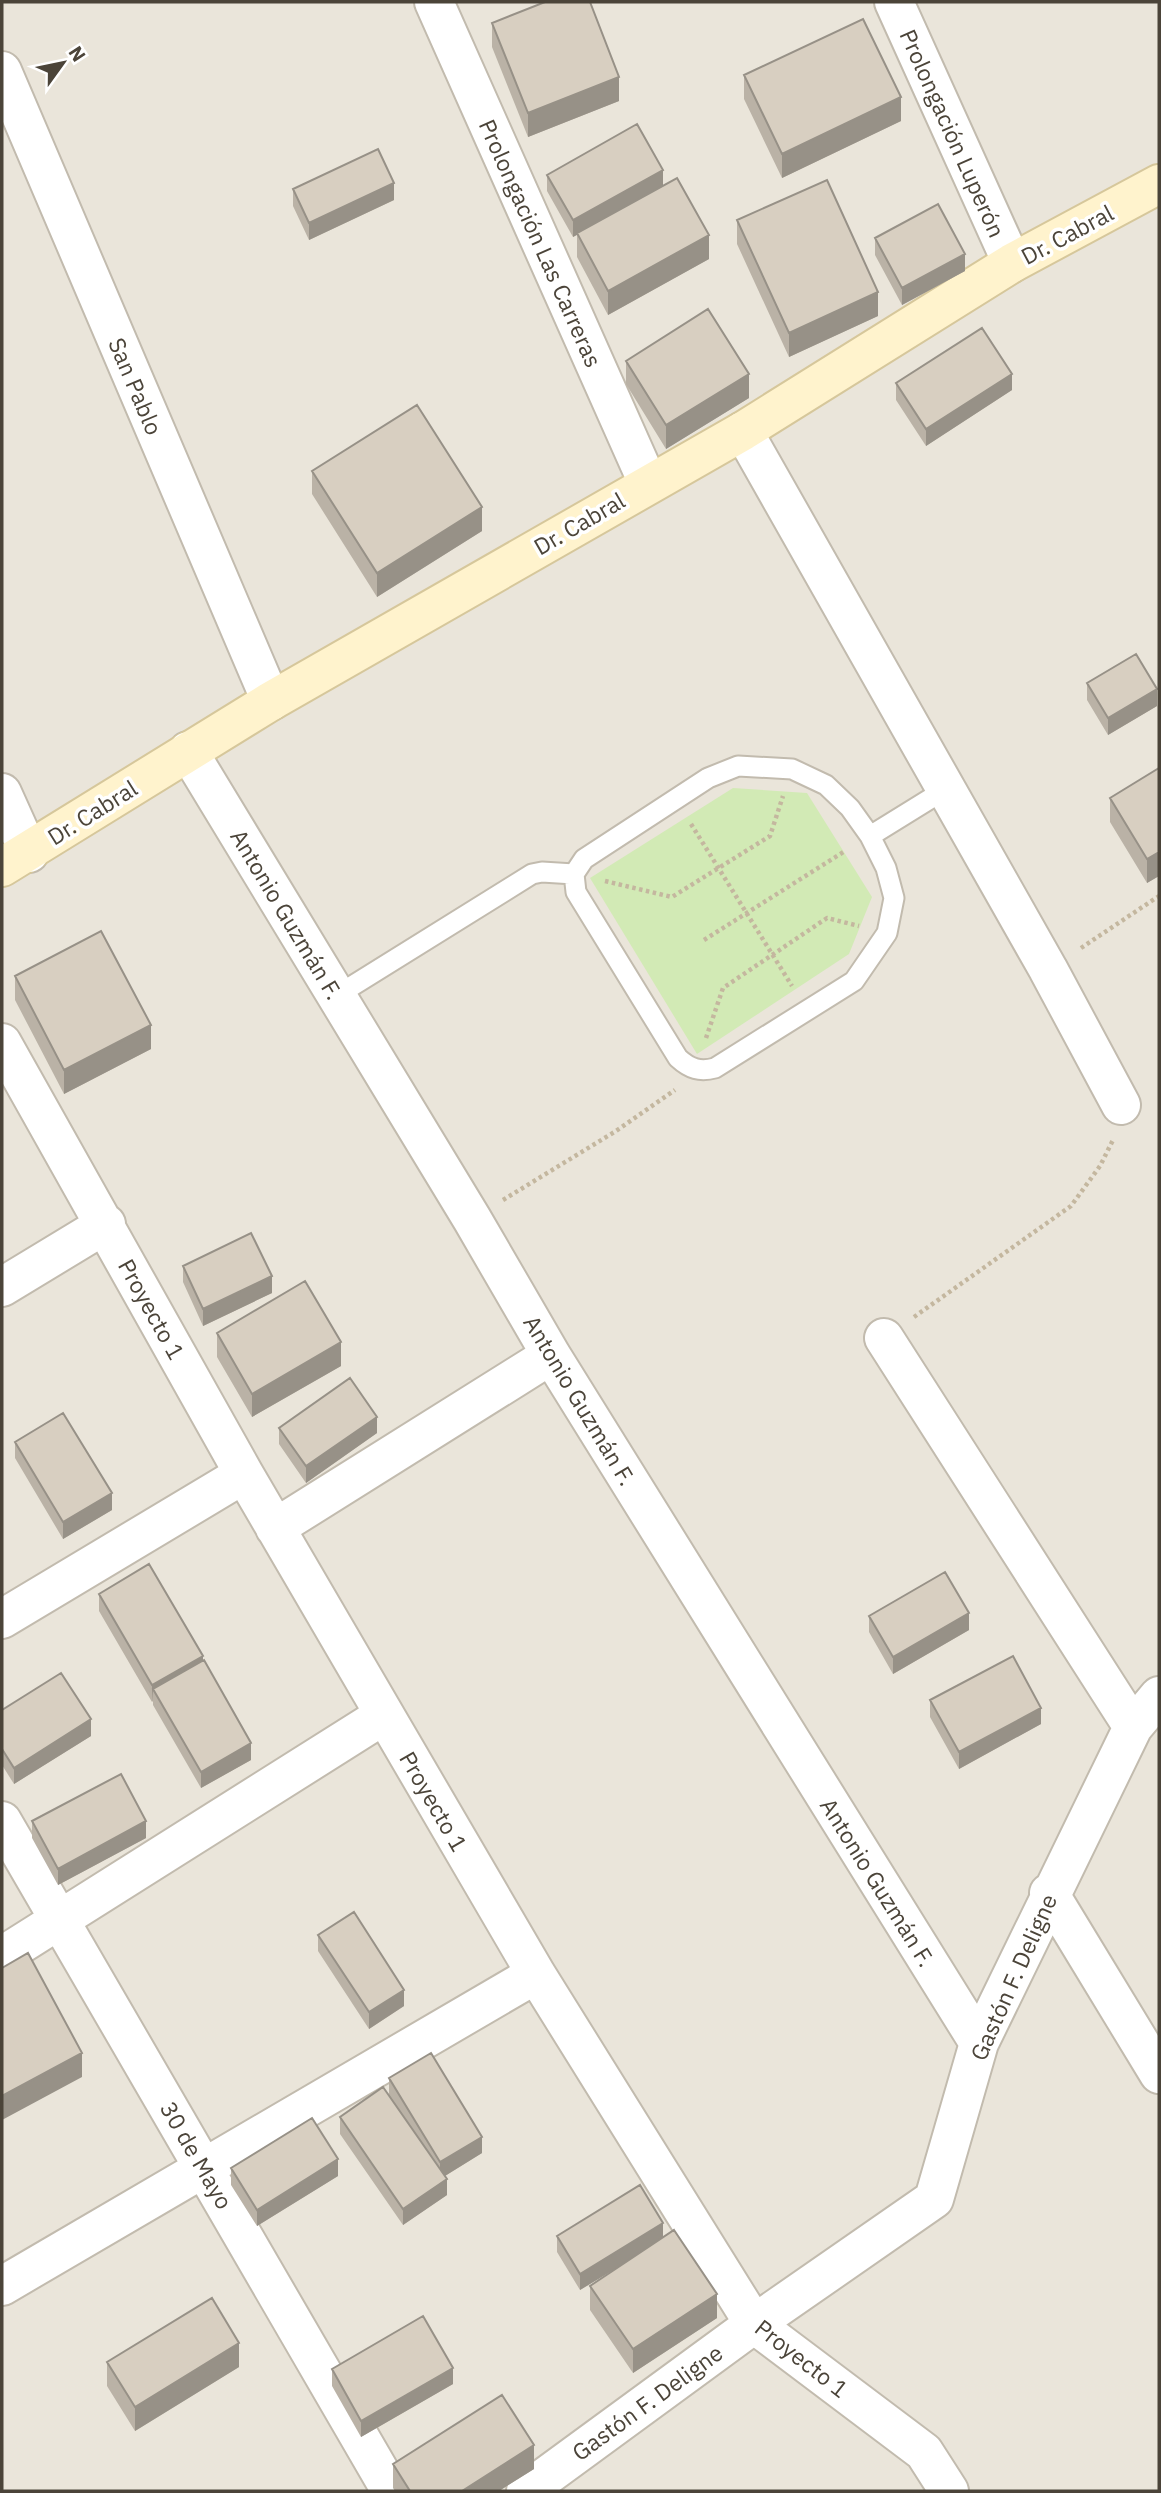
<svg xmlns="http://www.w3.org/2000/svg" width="1161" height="2493" font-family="'IBM Plex Sans',sans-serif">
<rect width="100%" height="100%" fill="#f6f3ec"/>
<path fill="#eae5da" d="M 2,2 L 1159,2 L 1159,2491 L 2,2491 Z"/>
<path fill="#d2eab5" d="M 733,788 L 807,793 L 872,897 L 849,954 L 697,1054 L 590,878 Z"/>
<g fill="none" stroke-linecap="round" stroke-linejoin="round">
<defs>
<path id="lane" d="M 738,766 L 792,769 L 826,785 L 850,808 L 870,836 L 886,868 L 894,898 L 887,933 L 854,981 L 715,1068 C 700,1072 690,1069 678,1058 L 576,892 L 574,874 L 584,859 L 708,778 Z
M 870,836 L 946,789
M 336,996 L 532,874 L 542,872 L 574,874"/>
<path id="street" d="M 434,2 L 648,483
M 894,2 L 1012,263
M 2,71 L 271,701
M 743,431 L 1048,969 L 1121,1105
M 188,751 L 472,1219 L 551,1355 L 979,2043
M 2,793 L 29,853
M 2,1043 L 244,1474 L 536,1974 L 754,2324 L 924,2452 L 949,2491
M 2,1287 L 106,1224
M 884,1338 L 1133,1727
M 275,1528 L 551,1355
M 2,1619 L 244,1474
M 2,1821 L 391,2491
M 1049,1893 L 1159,2074
M 2,1956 L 384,1715
M 2,2286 L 536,1974
M 526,2491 L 754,2324 L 934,2199 L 979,2043 L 1133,1727 L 1159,1696"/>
<path id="secondary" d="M 2,867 L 271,701 L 743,431 L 1012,263 L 1159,184"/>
</defs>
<use href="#lane" stroke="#c2bbae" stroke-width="23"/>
<use href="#street" stroke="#c2bbae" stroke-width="42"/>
<use href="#secondary" stroke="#d6c79b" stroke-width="42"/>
<path stroke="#c4b79f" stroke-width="4.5" stroke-dasharray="3.5 3.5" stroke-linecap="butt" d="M 691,824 L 792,986
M 605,881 L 672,897 L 770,836 L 783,796
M 704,940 L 845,851
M 1081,948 L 1159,896
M 706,1038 L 723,988 L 827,918 L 859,926
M 503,1200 L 616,1131 L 675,1090
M 914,1317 L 1071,1206 L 1100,1166 L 1113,1140"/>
<use href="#lane" stroke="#fff" stroke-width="19"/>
<use href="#street" stroke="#fff" stroke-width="38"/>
<use href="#secondary" stroke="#fff3cd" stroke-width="38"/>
</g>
<path fill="#bab2a6" d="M 492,23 L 619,101 L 528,137 L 492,47 Z
M 744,75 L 901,121 L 782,178 L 744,99 Z
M 547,175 L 663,186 L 709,259 L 608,315 L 577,257 L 577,235 L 573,237 L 547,191 Z
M 293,189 L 394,200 L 309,240 L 293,206 Z
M 737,220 L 878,316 L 789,357 L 737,244 Z
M 875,238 L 965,271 L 902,305 L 875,255 Z
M 626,361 L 749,398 L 666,449 L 626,384 Z
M 896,383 L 1012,390 L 926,446 L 896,400 Z
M 312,471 L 482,531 L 377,597 L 312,494 Z
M 1087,683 L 1157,706 L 1108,735 L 1087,700 Z
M 1159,768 L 1159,876 L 1147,883 L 1110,822 L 1110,798 Z
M 15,976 L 151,1049 L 64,1094 L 15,1000 Z
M 183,1266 L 272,1293 L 203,1326 L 183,1282 Z
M 217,1333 L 341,1366 L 252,1417 L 217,1357 Z
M 279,1428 L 377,1433 L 306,1483 L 279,1444 Z
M 15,1442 L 112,1510 L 63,1539 L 15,1458 Z
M 99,1594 L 203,1661 L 251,1760 L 201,1788 L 153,1705 L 153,1701 L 152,1702 L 99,1611 Z
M 869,1616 L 969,1630 L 893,1674 L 869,1632 Z
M 930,1700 L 1041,1724 L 959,1769 L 930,1717 Z
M 2,1710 L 91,1736 L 14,1784 L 2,1765 Z
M 32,1821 L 146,1838 L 58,1885 L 32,1838 Z
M 318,1935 L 404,2006 L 369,2029 L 318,1951 Z
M 389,2078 L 482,2153 L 445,2176 L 447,2195 L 403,2225 L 340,2134 L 340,2117 L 389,2095 Z
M 231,2168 L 338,2176 L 257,2226 L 231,2185 Z
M 557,2236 L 663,2237 L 717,2318 L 633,2373 L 590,2310 L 590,2286 L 613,2270 L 580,2290 L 557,2252 Z
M 107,2362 L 239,2367 L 135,2431 L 107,2386 Z
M 332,2369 L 453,2384 L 361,2437 L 332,2386 Z
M 393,2464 L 534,2469 L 499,2491 L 395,2491 L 393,2488 Z"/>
<path fill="#979187" d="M 619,77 L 619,101 L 528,137 L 528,113 Z
M 901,97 L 901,121 L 782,178 L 782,154 Z
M 663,170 L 663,186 L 573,237 L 573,220 Z
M 394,183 L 394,200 L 309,240 L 309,223 Z
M 709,235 L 709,259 L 608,315 L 608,291 Z
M 965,254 L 965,271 L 902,305 L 902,288 Z
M 878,292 L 878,316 L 789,357 L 789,333 Z
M 749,374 L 749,398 L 666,449 L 666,425 Z
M 1012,374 L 1012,390 L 926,446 L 926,429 Z
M 482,507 L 482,531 L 377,597 L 377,573 Z
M 1157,689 L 1157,706 L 1108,735 L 1108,718 Z
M 1159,852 L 1159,876 L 1147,883 L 1147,859 Z
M 151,1025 L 151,1049 L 64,1094 L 64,1070 Z
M 272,1276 L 272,1293 L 203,1326 L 203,1309 Z
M 341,1342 L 341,1366 L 252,1417 L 252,1394 Z
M 377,1417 L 377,1433 L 306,1483 L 306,1466 Z
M 112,1493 L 112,1510 L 63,1539 L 63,1522 Z
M 969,1613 L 969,1630 L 893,1674 L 893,1657 Z
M 203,1656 L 203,1673 L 153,1689 L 152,1702 L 152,1685 Z
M 1041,1708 L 1041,1724 L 959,1769 L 959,1752 Z
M 91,1719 L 91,1736 L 14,1784 L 14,1768 Z
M 251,1743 L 251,1760 L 201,1788 L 201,1772 Z
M 146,1821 L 146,1838 L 58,1885 L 58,1869 Z
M 404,1990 L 404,2006 L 369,2029 L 369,2012 Z
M 82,2053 L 82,2077 L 2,2120 L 2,2096 Z
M 482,2137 L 482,2153 L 440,2179 L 440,2162 Z
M 338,2159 L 338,2176 L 257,2226 L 257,2210 Z
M 447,2179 L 447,2195 L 403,2225 L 403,2209 Z
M 663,2223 L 663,2240 L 580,2290 L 580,2274 Z
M 717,2294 L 717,2318 L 633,2373 L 633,2349 Z
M 239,2343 L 239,2367 L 135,2431 L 135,2407 Z
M 453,2368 L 453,2384 L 361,2437 L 361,2421 Z
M 534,2445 L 534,2469 L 499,2491 L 462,2491 Z"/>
<path fill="#d8cfc1" stroke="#979187" stroke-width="2" d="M 545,2 L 590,2 L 619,77 L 528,113 L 492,23 Z
M 863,19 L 901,97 L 782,154 L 744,75 Z
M 637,124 L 663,170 L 573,220 L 547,175 Z
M 378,149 L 394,183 L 309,223 L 293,189 Z
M 677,178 L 709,235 L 608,291 L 577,233 Z
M 827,180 L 878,292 L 789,333 L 737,220 Z
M 938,204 L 965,254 L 902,288 L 875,238 Z
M 708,309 L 749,374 L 666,425 L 626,361 Z
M 982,328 L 1012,374 L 926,429 L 896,383 Z
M 417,405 L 482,507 L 377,573 L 312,471 Z
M 1136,654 L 1157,689 L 1108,718 L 1087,683 Z
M 1159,768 L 1159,852 L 1147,859 L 1110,798 Z
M 101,931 L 151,1025 L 64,1070 L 15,976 Z
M 251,1233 L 272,1276 L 203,1309 L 183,1266 Z
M 305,1281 L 341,1342 L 252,1394 L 217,1333 Z
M 350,1378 L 377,1417 L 306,1466 L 279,1428 Z
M 63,1413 L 112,1493 L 63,1522 L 15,1442 Z
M 149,1564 L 203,1656 L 152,1685 L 99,1594 Z
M 945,1572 L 969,1613 L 893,1657 L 869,1616 Z
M 1013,1656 L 1041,1708 L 959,1752 L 930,1700 Z
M 204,1660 L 251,1743 L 201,1772 L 153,1689 Z
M 61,1673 L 91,1719 L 14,1768 L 2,1749 L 2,1710 Z
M 121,1774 L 146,1821 L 58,1869 L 32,1821 Z
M 354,1912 L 404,1990 L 369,2012 L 318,1935 Z
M 28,1953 L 82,2053 L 2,2096 L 2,1968 Z
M 431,2053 L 482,2137 L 440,2162 L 389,2078 Z
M 383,2087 L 447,2179 L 403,2209 L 340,2117 Z
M 312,2118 L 338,2159 L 257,2210 L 231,2168 Z
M 640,2185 L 663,2223 L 580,2274 L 557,2236 Z
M 674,2230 L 717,2294 L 633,2349 L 590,2286 Z
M 212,2298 L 239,2343 L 135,2407 L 107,2362 Z
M 423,2316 L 453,2368 L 361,2421 L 332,2369 Z
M 502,2395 L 534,2445 L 462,2491 L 410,2491 L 393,2464 Z"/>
<g text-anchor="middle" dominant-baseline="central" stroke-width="7" stroke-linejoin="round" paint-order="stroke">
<g font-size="23" fill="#4b4439" stroke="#fff">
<text transform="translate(953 133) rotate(66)">Prolongación Luperón</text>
<text transform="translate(1067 234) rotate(-28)">Dr. Cabral</text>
<text transform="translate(541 243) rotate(66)">Prolongación Las Carreras</text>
<text transform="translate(136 386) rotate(67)">San Pablo</text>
<text transform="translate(579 523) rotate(-30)">Dr. Cabral</text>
<text transform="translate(92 812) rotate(-32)">Dr. Cabral</text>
<text transform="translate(287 914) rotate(59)">Antonio Guzmán F.</text>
<text transform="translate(152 1309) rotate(61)">Proyecto 1</text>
<text transform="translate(580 1400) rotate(59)">Antonio Guzmán F.</text>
<text transform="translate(434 1801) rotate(60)">Proyecto 1</text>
<text transform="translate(878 1882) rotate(58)">Antonio Guzmán F.</text>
<text transform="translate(1013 1977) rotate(-66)">Gastón F. Deligne</text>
<text transform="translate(197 2155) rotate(60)">30 de Mayo</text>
<text transform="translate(802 2358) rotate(38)">Proyecto 1</text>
<text transform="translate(647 2402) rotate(-36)">Gastón F. Deligne</text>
</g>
</g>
<rect width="1161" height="2493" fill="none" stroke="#4b4439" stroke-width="7"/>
<g transform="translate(63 63) rotate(57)" stroke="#ffffff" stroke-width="5" paint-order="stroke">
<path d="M0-5L12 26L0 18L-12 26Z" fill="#4b4439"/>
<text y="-10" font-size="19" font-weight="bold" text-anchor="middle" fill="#4b4439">N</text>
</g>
</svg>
